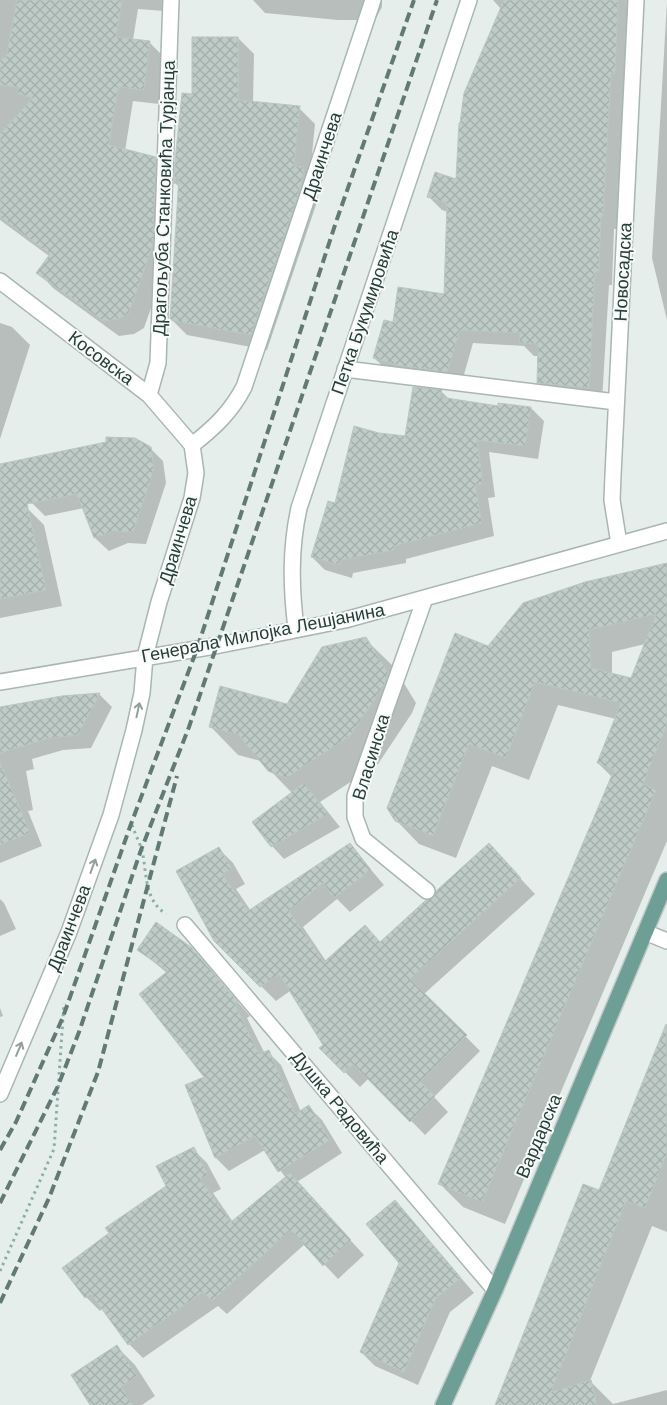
<svg xmlns="http://www.w3.org/2000/svg" width="667" height="1405" font-family="Helvetica,sans-serif">
<defs>
<pattern id="building-cross-hatch" width="8" height="8" patternUnits="userSpaceOnUse" patternTransform="scale(1.25)"><rect width="8" height="8" fill="#becbc7"/><path d="M0 0l8 8M0 8l8-8" fill="none" stroke="#a3afac"/></pattern>
</defs>
<rect width="100%" height="100%" fill="#e6eeeb"/>
<path fill="#0003" fill-rule="evenodd" d="M 0,0 L 166,0 L 164,11 L 138,9 L 133,40 L 149,42 L 164,57 L 159,104 L 133,101 L 125,151 L 155,158 L 171,173 L 168,260 L 144,328 L 134,334 L 119,336 L 53,288 L 38,272 L 49,256 L 0,220 Z
M 253,0 L 382,0 L 382,7 L 375,20 L 338,20 L 265,13 Z
M 493,0 L 632,0 L 617,229 L 614,229 L 612,285 L 609,285 L 602,401 L 552,396 L 538,382 L 539,356 L 534,356 L 524,346 L 473,343 L 461,385 L 388,371 L 374,358 L 394,324 L 445,295 L 448,212 L 442,210 L 428,196 L 457,181 L 501,9 Z
M 667,2 L 667,320 L 652,258 Z
M 238,38 L 254,54 L 253,103 L 299,108 L 315,124 L 310,175 L 320,184 L 317,202 L 267,350 L 187,335 L 171,319 L 180,188 L 175,183 L 183,94 L 193,95 Z
M 0,323 L 12,327 L 30,345 L 0,439 Z
M 441,391 L 450,400 L 499,408 L 531,408 L 544,421 L 538,459 L 489,452 L 495,497 L 488,498 L 494,536 L 406,559 L 406,563 L 353,573 L 352,578 L 325,570 L 312,557 L 336,504 L 379,434 L 406,437 Z
M 150,448 L 163,461 L 166,483 L 146,544 L 128,543 L 109,551 L 95,538 L 84,508 L 45,516 L 32,503 Z
M 27,508 L 44,525 L 62,606 L 0,618 L 0,513 Z
M 667,565 L 667,841 L 505,1224 L 463,1207 L 440,1184 L 612,777 L 598,763 L 616,719 L 558,705 L 529,780 L 492,766 L 456,858 L 419,844 L 396,820 L 489,647 ZM 645,644 L 631,679 L 612,675 L 612,652 Z
M 365,639 L 394,667 L 416,703 L 412,713 L 378,764 L 320,802 L 340,827 L 284,859 L 272,846 L 292,793 L 261,761 L 238,755 L 210,726 L 288,706 Z
M 99,694 L 112,707 L 91,748 L 63,750 L 32,759 L 34,769 L 26,771 L 33,810 L 28,811 L 42,846 L 0,863 L 0,708 Z
M 349,844 L 384,885 L 350,912 L 337,899 L 303,927 L 326,961 L 381,943 L 435,898 L 489,845 L 535,894 L 424,994 L 480,1051 L 434,1097 L 448,1112 L 425,1135 L 369,1078 L 360,1087 L 321,1048 L 324,1045 L 290,991 L 276,1001 L 215,940 L 219,849 L 233,863 L 245,884 L 236,889 L 251,911 Z
M 0,899 L 4,903 L 16,929 L 0,936 Z
M 191,948 L 250,1016 L 247,1018 L 265,1054 L 268,1052 L 281,1065 L 301,1112 L 309,1107 L 322,1120 L 342,1153 L 297,1182 L 364,1255 L 338,1279 L 305,1244 L 227,1314 L 218,1306 L 143,1358 L 129,1344 L 103,1308 L 100,1311 L 86,1297 L 111,1234 L 167,1187 L 193,1149 L 207,1163 L 221,1189 L 213,1193 L 233,1222 L 286,1178 L 265,1150 L 229,1171 L 216,1158 L 186,1086 L 206,1078 L 167,973 L 139,950 Z
M 0,1008 L 3,1016 L 0,1017 Z
M 667,1024 L 667,1232 L 652,1226 L 590,1381 L 613,1404 L 667,1390 L 667,1405 L 497,1405 L 600,1192 Z
M 395,1201 L 474,1293 L 450,1312 L 418,1385 L 375,1366 L 361,1352 L 400,1263 Z
M 116,1346 L 135,1365 L 155,1396 L 142,1405 L 92,1405 Z"/>
<path fill="url(#building-cross-hatch)" stroke="#b9c7c2" fill-rule="evenodd" d="M 17,0 L 122,0 L 116,37 L 150,41 L 144,90 L 118,87 L 109,145 L 156,157 L 153,244 L 129,313 L 119,319 L 103,321 L 36,273 L 50,254 L 0,217 L 0,134 L 33,98 L 17,93 L 19,87 L 0,85 L 0,58 L 6,58 Z
M 504,0 L 618,0 L 615,73 L 611,73 L 603,216 L 601,216 L 599,272 L 595,272 L 589,388 L 537,383 L 538,344 L 519,343 L 520,333 L 460,330 L 447,372 L 401,366 L 373,358 L 384,320 L 393,322 L 398,287 L 444,294 L 447,203 L 427,197 L 435,172 L 456,179 L 459,123 L 460,123 L 464,93 Z
M 192,37 L 238,37 L 238,100 L 300,106 L 294,166 L 304,167 L 301,186 L 251,335 L 170,320 L 179,176 L 177,176 L 174,184 L 175,161 L 182,93 L 192,94 Z
M 413,387 L 442,390 L 440,397 L 498,406 L 498,403 L 531,407 L 525,446 L 477,440 L 483,484 L 475,485 L 482,523 L 394,546 L 394,550 L 341,560 L 339,565 L 311,557 L 328,501 L 335,503 L 354,426 L 379,433 L 405,436 Z
M 106,437 L 135,438 L 151,447 L 154,469 L 133,532 L 114,531 L 94,538 L 77,494 L 27,504 L 46,590 L 0,599 L 0,464 L 106,442 Z
M 667,563 L 667,723 L 643,784 L 656,790 L 482,1202 L 438,1184 L 614,770 L 597,763 L 621,703 L 535,682 L 506,758 L 469,744 L 433,836 L 395,821 L 387,808 L 455,633 L 488,646 L 523,603 L 585,582 ZM 656,614 L 631,678 L 591,668 L 589,630 Z
M 366,637 L 388,673 L 384,685 L 350,736 L 286,778 L 268,771 L 239,735 L 209,727 L 220,686 L 287,704 L 322,647 Z
M 100,693 L 78,735 L 49,738 L 0,753 L 0,707 L 62,696 Z
M 0,762 L 30,833 L 0,845 Z
M 304,783 L 328,814 L 271,847 L 252,822 Z
M 350,843 L 371,870 L 334,898 L 323,883 L 289,911 L 324,962 L 365,925 L 380,942 L 426,900 L 434,897 L 436,891 L 489,843 L 521,878 L 410,979 L 467,1035 L 420,1082 L 435,1096 L 410,1122 L 353,1064 L 344,1073 L 319,1048 L 323,1045 L 279,974 L 260,987 L 214,941 L 176,871 L 219,847 L 232,869 L 222,874 L 248,911 Z
M 156,922 L 191,947 L 238,1002 L 235,1005 L 259,1054 L 269,1050 L 295,1114 L 309,1105 L 330,1140 L 278,1172 L 255,1136 L 215,1158 L 185,1085 L 204,1077 L 139,994 L 168,971 L 137,950 Z
M 666,1024 L 667,1153 L 645,1208 L 626,1201 L 551,1392 L 591,1380 L 597,1405 L 495,1405 L 583,1184 L 599,1190 Z
M 194,1147 L 208,1175 L 200,1179 L 231,1222 L 290,1173 L 351,1240 L 323,1266 L 291,1230 L 212,1301 L 203,1292 L 128,1345 L 91,1294 L 85,1298 L 62,1268 L 109,1233 L 105,1228 L 166,1186 L 156,1166 Z
M 395,1200 L 461,1278 L 436,1298 L 404,1372 L 360,1352 L 399,1263 L 366,1224 Z
M 117,1345 L 137,1376 L 121,1387 L 133,1405 L 90,1405 L 71,1375 Z"/>
<g fill="none" stroke-linecap="round" stroke-linejoin="round">
<defs>
<path id="minor" d="M 0,281 L 149,395 L 192,445
M 345,369 L 616,402
M 149,395 L 158,363 L 171,0
M 192,445 C 214,428 231,412 244,387 L 373,0
M 619,544 L 612,500 L 613,475 L 636,0
M 425,598 L 355,796 L 355,817 L 363,839 L 427,891
M 296,629 C 291,587 290,549 299,508 L 469,0
M 0,682 L 215,646 L 345,620 L 667,531
M 185,925 L 495,1290
M 645,932 L 667,941
M 0,1094 L 69,932 L 111,815 L 134,730 L 142,693 L 145,657 L 159,602 L 192,498 L 196,473 L 192,445"/>
<path id="major" d="M 443,1405 L 495,1290 L 667,880"/>
</defs>
<use href="#minor" stroke="#a9b6b2" stroke-width="18"/>
<use href="#major" stroke="#c2c9c8" stroke-width="18"/>
<path stroke="#89afa6" stroke-width="3" stroke-dasharray="2.5 4" stroke-linecap="butt" d="M 132,825 C 135,833 139,842 142,850 C 147,873 144,900 166,914
M 0,1271 L 54,1149 L 64,1003"/>
<use href="#minor" stroke="#fff" stroke-width="15"/>
<use href="#major" stroke="#6e9f96" stroke-width="15"/>
<path stroke="#617a75" stroke-width="4" stroke-dasharray="10 5" stroke-linecap="butt" d="M 0,1150 L 16,1122 L 63,1017 L 131,824 L 197,649 L 336,222 L 414,0
M 0,1203 L 58,1086 L 79,1032 L 141,850 L 189,727 L 437,0
M 0,1303 L 49,1198 L 98,1072 L 177,776"/>
</g>
<defs><path id="oneway-shaft" d="M-6 0H5M1.5-3L5.5 0L1.5 3" fill="none" stroke-width="1.6" stroke-linecap="round" stroke-linejoin="round" transform="scale(1.25)"/></defs>
<g stroke="#929f9c">
<use href="#oneway-shaft" transform="translate(138 710) rotate(-78)"/>
<use href="#oneway-shaft" transform="translate(93 866) rotate(-70)"/>
<use href="#oneway-shaft" transform="translate(19 1049) rotate(-67)"/>
</g>
<g text-anchor="middle" dominant-baseline="central" stroke-width="4" stroke-linejoin="round" paint-order="stroke">
<g font-size="18" fill="#263f3a" stroke="#f7faf9">
<text transform="translate(322 156) rotate(-72)">Драинчева</text>
<text transform="translate(164 198) rotate(-88)">Драгољуба Станковића Турјанца</text>
<text transform="translate(623 272) rotate(-87)">Новосадска</text>
<text transform="translate(365 312) rotate(-71)">Петка Букумировића</text>
<text transform="translate(101 358) rotate(37)">Косовска</text>
<text transform="translate(178 540) rotate(-73)">Драинчева</text>
<text transform="translate(263 633) rotate(-11)">Генерала Милојка Лешјанина</text>
<text transform="translate(371 757) rotate(-73)">Власинска</text>
<text transform="translate(69 928) rotate(-69)">Драинчева</text>
<text transform="translate(340 1107) rotate(50)">Душка Радовића</text>
<text transform="translate(539 1136) rotate(-67)">Вардарска</text>
</g>
</g>
</svg>
